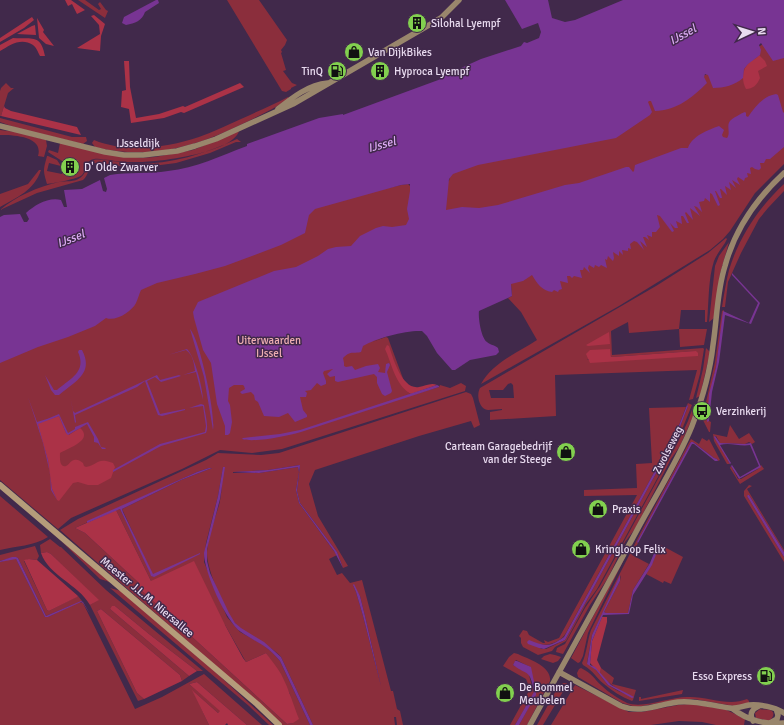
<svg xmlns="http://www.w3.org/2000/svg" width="784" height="725" font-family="Signika,sans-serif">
<rect width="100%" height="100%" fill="#41294b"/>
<path fill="#8b2e3c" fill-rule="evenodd" d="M 78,0 L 85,0 L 99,10 L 101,9 L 98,4 L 100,2 L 106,10 L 108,11 L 105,18 Z
M 227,0 L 259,0 L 287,40 L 285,45 L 281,50 L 282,52 L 281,53 L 286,70 L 283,71 L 292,83 L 297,85 L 291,88 L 291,89 L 286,92 L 282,91 Z
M 784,28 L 784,164 L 755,193 L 730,231 L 723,239 L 710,250 L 619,306 L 481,384 C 492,363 517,353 537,340 L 521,312 L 508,298 L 512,296 L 511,284 L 372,342 L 386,337 L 388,338 L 408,392 L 411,394 L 409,394 L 409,396 L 439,387 L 440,385 L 450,388 L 461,383 L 466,386 L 465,391 L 282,449 L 252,453 L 220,450 L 182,469 L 71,518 L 58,529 L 0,480 L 0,349 L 312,206 L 401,185 L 408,184 L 410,186 L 449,181 L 450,176 L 447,174 L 648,101 L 705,75 L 760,46 Z
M 6,83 L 11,88 L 14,88 L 8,93 L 1,116 L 0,116 L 0,91 L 1,88 Z
M 288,97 L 289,99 C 273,109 257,117 240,125 C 193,148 147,160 95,147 L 92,143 L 94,140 C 125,153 167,148 199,137 C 213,132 227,125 241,119 C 256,112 273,105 288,97 Z
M 0,118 L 72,137 L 86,137 L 87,141 L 83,144 L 17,128 L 0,122 Z
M 0,130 L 16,132 L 46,140 L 47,146 L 44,157 L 38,156 C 44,136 13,135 0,135 Z
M 239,131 C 233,153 155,163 134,162 C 126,162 118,162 110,160 C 105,160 99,158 94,159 C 86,160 87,169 82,175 C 78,179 54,183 47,184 C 43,170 43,171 47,156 L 48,156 L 57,160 L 61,166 L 49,163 L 47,171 L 62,174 L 63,170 L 67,169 L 71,171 L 73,170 L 74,167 L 73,164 L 68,164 L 64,167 L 62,161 L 48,152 L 49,150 L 58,153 L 60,143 L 141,158 L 155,157 L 193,150 Z
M 237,139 L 241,142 L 236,142 L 210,153 L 176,163 L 153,166 L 130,167 L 94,163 C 88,167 89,175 83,180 L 37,193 L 0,210 C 16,196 38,187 59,182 C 65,181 75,182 80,178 C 87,173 86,164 93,160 C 105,158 122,164 136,164 C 172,164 204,154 237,139 Z
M 39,170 L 41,170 C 34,191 17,197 0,207 L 0,194 L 28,184 Z
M 784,184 L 784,191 L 768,208 L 759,219 L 741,253 L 728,282 L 725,307 L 722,307 C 724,294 726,282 729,270 C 739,237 759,207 784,184 Z
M 726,238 L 727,239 C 724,246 717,253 714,261 C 708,279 709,302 707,322 L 705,322 L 705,310 L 681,310 L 679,329 L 707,329 L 704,345 L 680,347 L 679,329 L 629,333 L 628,322 L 611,331 L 612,355 L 703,348 L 704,349 L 700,374 L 693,399 L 689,400 L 697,370 L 555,375 L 556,416 L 490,420 L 490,412 L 502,410 L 502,409 C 498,409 493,410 488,410 C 479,409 476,395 480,388 L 656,286 L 708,253 ZM 609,349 L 611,357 L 697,351 L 587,360 ZM 511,383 L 513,385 L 514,398 L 491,398 L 489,390 L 503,390 L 508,384 Z
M 729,242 L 720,274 L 714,318 L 709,322 L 715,266 L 719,256 Z
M 724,310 L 716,367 L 709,399 L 709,422 L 709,421 L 711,422 L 710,432 L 709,432 L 702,418 L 704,411 L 715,362 L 722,311 Z
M 706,348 L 710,352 L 700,396 L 696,398 L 703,369 Z
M 466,392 L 471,394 L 473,398 L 480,425 L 474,428 L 471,421 L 419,436 L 315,470 L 309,484 L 318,516 L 348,566 L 343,568 L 337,552 L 300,503 L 297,491 L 300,465 L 268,470 L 233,472 L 233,473 L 259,473 L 298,467 L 299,472 L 296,490 L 299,503 L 336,554 L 337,555 L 329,559 L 337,575 L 342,573 L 350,583 L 362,580 L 391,691 L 393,691 L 397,709 L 400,711 L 403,725 L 397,725 L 396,717 L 394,717 L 395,725 L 313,725 L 281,657 C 268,643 245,636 234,622 C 224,609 206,568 207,552 C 208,535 216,517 220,501 C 222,490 222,478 223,467 L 218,496 L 206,543 L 204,562 L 227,617 L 240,632 L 262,644 L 273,653 L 280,661 L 310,725 L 282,725 L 247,693 L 60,530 L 78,519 L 206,460 L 218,453 L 261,455 L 279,453 ZM 209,468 L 212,468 L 181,480 L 122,509 L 152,574 L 154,574 L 153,577 L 120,509 L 116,510 L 151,581 L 153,581 L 225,625 L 246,662 L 266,653 L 290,694 L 293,723 L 287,724 L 140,589 L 139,583 L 85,533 L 75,528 L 197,472 ZM 353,585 L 360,596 L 365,616 L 381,686 L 363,616 L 356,592 Z
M 688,403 L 692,405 L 676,444 L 597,589 L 586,604 L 566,641 L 555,647 L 552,651 L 538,655 L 523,647 L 521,643 L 521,638 L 519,636 L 523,630 L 527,631 L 529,635 L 543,643 L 545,643 L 544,640 L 548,642 L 559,638 L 637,495 L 584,496 L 584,490 L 637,488 L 636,464 L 652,463 L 649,408 L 686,407 L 678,428 L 650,480 L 566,633 C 561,642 547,647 537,644 L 541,649 L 546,649 L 565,640 L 677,435 L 688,406 L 687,405 Z
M 693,407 L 694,414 L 680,446 L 671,459 L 635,529 L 625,542 L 608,578 L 590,605 L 563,654 L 556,652 L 557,648 L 565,644 L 585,608 L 600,586 L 678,442 L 688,421 Z
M 730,425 L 739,439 L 749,433 L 755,442 L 752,444 L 749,442 L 745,444 L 720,443 L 716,436 L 715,436 L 730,464 L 727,464 L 714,441 L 713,434 L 727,437 Z
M 702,438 L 707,441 L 709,439 L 720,460 L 718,461 L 717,459 L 714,458 L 693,442 L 691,442 L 637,542 L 638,543 L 632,555 L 649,564 L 633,590 L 628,613 L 606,613 L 604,612 L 620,581 L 621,575 L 592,635 L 587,663 L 596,670 L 608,685 L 618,691 L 633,697 C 620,691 610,685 600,674 L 601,668 L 614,678 L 612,684 L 636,690 L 633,700 L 632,701 C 622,697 612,691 604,684 C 595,677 595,672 583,665 L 582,663 C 587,653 587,641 591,630 L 641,532 L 691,439 L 699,444 Z
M 761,465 L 764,469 L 740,484 L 730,468 L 731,466 L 738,479 L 741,479 L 758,469 Z
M 749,485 L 752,486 L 747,489 L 784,550 L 784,552 L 749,495 L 747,496 L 784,557 L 784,562 L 744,496 L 744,491 Z
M 0,496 L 48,537 C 34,546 16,546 0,550 Z
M 50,539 L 60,547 L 61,547 L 106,590 L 203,671 L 197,671 L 149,634 L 115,606 L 110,609 L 189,676 L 182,681 L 180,675 L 101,609 L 97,611 L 137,693 L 144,699 L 138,701 L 90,605 L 98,600 L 51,554 L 47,552 L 41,553 L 40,545 Z
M 61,541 L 110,582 L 100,579 Z
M 659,544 L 683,557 L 671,584 L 664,581 L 663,583 L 646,574 L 653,562 Z
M 35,546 L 39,556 L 37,560 L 29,559 L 24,561 L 47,610 L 49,611 L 78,596 L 82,601 L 46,616 L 18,558 L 14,557 L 0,561 L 0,555 Z
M 628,551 L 588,633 L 583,656 L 580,662 L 578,663 L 571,658 Z
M 15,558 L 16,559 L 45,617 L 48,617 L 79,602 L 83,603 L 135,709 L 162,697 L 204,674 L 262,725 L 247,725 L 197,682 L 189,684 L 221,711 L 218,713 L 193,691 L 209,725 L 0,725 L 0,562 Z
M 110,588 L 121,591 L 212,669 L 273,725 L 269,725 L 249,706 Z
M 514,653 L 518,654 C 528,659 552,666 550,681 L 527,725 L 519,725 L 536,694 L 530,667 L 516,660 L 513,665 L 526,671 L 529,675 L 534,693 L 515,725 L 510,725 L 530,689 L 526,679 L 503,666 L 509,657 Z
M 550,654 L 555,655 L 561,657 L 558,661 L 553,663 L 541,659 L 544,656 Z
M 581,668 C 593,674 593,678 602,686 C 608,692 619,699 627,703 C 644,709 669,697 687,697 C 708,696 728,707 747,699 L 749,701 L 749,704 L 734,706 L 694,699 L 683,699 L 636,707 L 622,703 L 578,677 L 577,673 L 579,669 Z
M 563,683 L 567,683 L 567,685 L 543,725 L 537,725 L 558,687 Z
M 575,685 L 629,712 L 642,712 L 678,705 L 691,704 L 724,709 L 733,713 L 745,719 L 744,725 L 716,725 L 702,722 L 679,721 L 651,725 L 551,725 Z
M 683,690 L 682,694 L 639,701 L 639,697 L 641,697 L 641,699 Z
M 760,709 C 763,710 767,709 770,710 C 776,712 773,718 769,721 L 756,718 L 755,713 Z"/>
<path fill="#ab3247" d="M 65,0 L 71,0 L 85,10 L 77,14 L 72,4 L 68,6 Z
M 94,15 L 105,24 L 101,36 L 100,51 L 77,48 L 100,34 L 99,25 L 91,16 Z
M 32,17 L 34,20 L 24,28 L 0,42 L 0,38 Z
M 37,18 L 44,30 L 43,32 L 54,46 L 46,44 L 39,38 Z
M 35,25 L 36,35 L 17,34 L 32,26 Z
M 13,38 C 32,39 41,34 45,56 L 40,56 C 38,52 36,47 33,45 C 21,37 10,45 0,51 L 0,45 Z
M 759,55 L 765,61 L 767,66 L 758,71 L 760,78 C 757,85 753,89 746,89 C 741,80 742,68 751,61 C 754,59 757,58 759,55 Z
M 124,61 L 129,61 L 130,87 L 136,118 L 159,114 L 183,106 L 185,107 L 240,83 L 244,87 L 184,113 L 181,112 L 164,118 L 131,123 L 129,109 L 121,107 L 122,91 L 126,90 Z
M 4,106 L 5,108 L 11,111 L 77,127 L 81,135 L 1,116 Z
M 609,332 L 610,344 L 588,346 L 586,345 Z
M 387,345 L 389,346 C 393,358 402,390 419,387 C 425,386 431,382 437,385 L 411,394 C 395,385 392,364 385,349 Z
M 610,349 L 611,357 L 696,351 L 698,353 L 698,356 L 590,363 L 586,354 L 590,350 Z
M 59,416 L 66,433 L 69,435 L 80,428 C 94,440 68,448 60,453 C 60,457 59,468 66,466 C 69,465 70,461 74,460 C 78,459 80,461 83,463 L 84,466 L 86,467 C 99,465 96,457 113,463 L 115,467 L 111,478 L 98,485 L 88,485 L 78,482 L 73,483 L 59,501 L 57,500 L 52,489 L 48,460 L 38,425 L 38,423 Z
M 116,510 L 151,581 L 194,561 L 225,625 L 243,658 L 246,662 L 266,653 C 271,660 277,667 281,674 C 289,689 293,704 299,719 L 293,723 L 287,724 L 140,589 L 139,583 L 85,533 L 75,528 Z
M 47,552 L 51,554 L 99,600 L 90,605 C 78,584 49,576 41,553 Z
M 29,559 L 37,560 L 78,596 L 77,597 L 49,611 L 47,610 L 24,560 Z
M 112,606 L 115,606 L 149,634 L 197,671 L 189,676 L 110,609 Z
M 101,609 L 180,675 L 182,681 L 144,699 L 137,693 L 97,611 Z
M 602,617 L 607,617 L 607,622 L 597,660 L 601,668 L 600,674 L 590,663 L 592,641 Z
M 197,682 L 247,725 L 228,725 L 227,723 L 225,725 L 209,725 L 192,690 L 218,713 L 220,711 L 189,684 Z"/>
<path fill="#783493" d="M 156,0 L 158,0 L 159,3 L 145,12 C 142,21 135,23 126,25 L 122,23 L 124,17 Z
M 505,0 L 548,0 L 552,18 L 565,22 L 575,20 L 623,0 L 784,0 L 784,58 L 773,61 L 761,43 L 759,45 L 761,50 L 760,55 L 748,64 L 744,69 L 743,78 C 735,85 724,88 713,88 L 708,75 L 705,74 L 704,77 L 707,83 C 693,97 676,111 655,111 L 651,101 L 649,101 L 648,102 L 652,112 L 650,115 L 616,138 L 478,165 L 453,174 L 449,179 L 446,210 L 462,207 L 479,208 L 498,205 L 565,185 L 579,183 L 626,167 L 629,167 L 633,172 L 634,171 L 635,165 L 681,148 L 688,148 C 692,136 708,130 719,126 L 724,130 L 722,135 L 723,137 L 727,138 C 731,133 726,126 730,121 C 733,118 740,114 745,112 L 746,113 L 746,116 L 748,117 C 755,107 763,96 776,94 L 778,95 L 783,112 L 784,113 L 784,147 L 770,159 L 766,159 L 764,163 L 760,163 L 761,168 L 759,170 L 755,169 L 752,167 L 750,168 L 751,174 L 747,173 L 748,177 L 745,178 L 744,181 L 738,177 L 737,179 L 740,185 L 732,180 L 736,188 L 729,182 L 731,190 L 725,186 L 727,195 L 721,189 L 720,189 L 722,198 L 720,198 L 716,191 L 715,191 L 720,205 L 718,206 L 712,194 L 710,193 L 710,202 L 705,198 L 704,201 L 699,202 L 702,212 L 697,207 L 694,206 L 700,216 L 690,208 L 693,220 L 686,212 L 685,213 L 689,223 L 687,223 L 683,216 L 681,216 L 682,224 L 676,221 L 678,228 L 675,228 L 670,223 L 674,231 L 672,232 L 660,216 L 657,215 L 660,227 L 656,232 L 652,232 L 652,237 L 647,235 L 649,240 L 645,237 L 643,237 L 647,247 L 640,241 L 644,250 L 637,242 L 634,241 L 630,244 L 631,249 L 628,248 L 628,251 L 622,250 L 623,255 L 619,251 L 619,256 L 613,252 L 614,258 L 613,261 L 608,256 L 607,260 L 605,259 L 607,268 L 601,265 L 599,267 L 595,265 L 594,268 L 589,265 L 588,268 L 590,273 L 584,267 L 583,270 L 580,270 L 582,278 L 574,276 L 572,278 L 570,276 L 567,276 L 568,283 L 560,281 L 562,289 L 559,290 L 558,292 L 554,290 L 552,292 C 542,291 537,283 532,275 L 523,281 L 511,284 L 512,296 L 479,311 C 478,317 481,338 487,342 C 490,345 495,345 498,348 L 499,352 L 496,355 L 470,360 L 455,370 L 452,370 L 437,353 L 427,336 L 422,331 C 407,330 376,338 363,346 L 361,352 C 352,354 351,350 343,358 L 344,363 L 344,366 L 346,367 L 352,366 L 355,370 L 366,366 L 378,364 L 380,368 L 378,372 L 385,373 L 386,364 L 389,363 L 390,365 L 387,372 L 392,391 L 391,393 L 385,396 L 382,394 L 377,383 L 377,377 L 374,374 L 338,382 L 335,381 L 335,376 L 330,377 L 327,374 L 333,369 L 324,371 L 323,373 L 326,381 L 326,384 L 321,386 L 317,383 L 311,390 L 305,391 L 307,393 L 306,397 L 300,397 L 303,410 L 307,415 L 307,417 L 295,422 L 288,413 L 279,417 L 264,416 L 258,402 L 255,400 L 254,395 L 251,392 L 242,394 L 240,392 L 245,389 L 244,386 L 243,385 L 234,385 L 229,388 L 228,401 L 230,405 L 232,422 L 230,433 L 228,435 L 225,435 L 225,426 L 217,404 L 211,363 L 203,350 L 194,318 L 193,312 L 198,302 L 274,271 L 296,267 L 318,256 L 328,249 L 336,247 L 351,246 L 360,236 L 376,228 L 383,226 L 392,227 L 406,225 L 409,219 L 407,209 L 410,191 L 410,184 L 401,185 L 315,209 L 309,215 L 305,233 L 281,245 L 225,266 L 195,274 L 157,283 L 141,290 C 139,294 138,299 136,303 C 132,311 116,322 106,318 L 95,326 L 68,337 L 38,347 L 0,363 L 0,217 L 4,215 L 20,214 L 24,222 L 27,222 L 29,219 L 26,213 C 35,205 48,197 61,200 L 64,207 L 67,207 L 64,190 L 82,189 L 100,180 L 103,191 L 106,192 L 107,189 L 104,178 L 110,175 C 129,172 149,174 168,171 C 196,168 220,156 247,146 L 247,144 L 319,118 L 343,114 L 343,115 L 441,79 L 441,77 L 481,59 L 521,46 L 524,42 L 527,43 L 539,38 L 541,32 L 538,23 L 522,29 Z
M 732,273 L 760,303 L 751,324 L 725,315 L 719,362 L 712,392 L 709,421 L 707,422 L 709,394 L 716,367 L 723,311 L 749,323 L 758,303 L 732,275 Z
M 190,329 C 200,340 216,415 213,430 L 204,377 Z
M 187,349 C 195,357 203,389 203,400 L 196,372 L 183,375 L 195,371 C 194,363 193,355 186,350 L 168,355 Z
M 79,350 L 82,350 C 94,373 76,381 59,395 L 55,395 L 51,390 L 45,375 L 54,390 L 57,390 C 70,379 87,372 78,352 Z
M 157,375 L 160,380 L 179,375 L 181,376 L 161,382 L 155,377 L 147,381 L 160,414 L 185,409 L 185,410 L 162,416 L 158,415 L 145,381 L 137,387 L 75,415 L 76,422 L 75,423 L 70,395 L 73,411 L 75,413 Z
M 437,385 L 439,386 L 439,387 L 301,432 C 287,436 254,443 242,439 L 243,438 L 280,434 L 300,430 Z
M 28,397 L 37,422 L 47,419 L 59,414 L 68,433 L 75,429 L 75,427 L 88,422 L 98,439 L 101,447 L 106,448 L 105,449 L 102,449 L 98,443 L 94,442 L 94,437 L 87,424 L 68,435 L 66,433 L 59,416 L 38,424 L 48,460 L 52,489 L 57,500 L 51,490 L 50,473 L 43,443 Z
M 201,404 L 204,405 C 205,414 209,426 206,433 L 161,446 L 113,472 L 113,470 L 160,444 L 205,432 L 206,426 L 203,406 L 189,408 Z
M 687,405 L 688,406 L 677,435 L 565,640 L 544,649 L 539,648 L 528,644 L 527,642 L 529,640 C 544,646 549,648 564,637 L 650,480 L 678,428 Z
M 715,436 L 720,443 L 745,444 L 751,443 L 761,467 L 739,479 L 731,466 L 732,465 L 740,477 L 759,466 L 750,445 C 740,447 730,442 720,445 L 731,463 L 730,464 L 714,437 Z
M 691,442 L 693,442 L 714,458 L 717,459 L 718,461 L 715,461 L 694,444 L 692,444 L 638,543 L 637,542 Z
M 300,465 L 297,491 L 300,503 L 337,552 L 343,568 L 334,551 L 299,503 L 296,490 L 299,472 L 298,467 L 259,473 L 233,472 L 268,470 Z
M 223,467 L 225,467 L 220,499 L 207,549 L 207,561 L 210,573 L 229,613 L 235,623 L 241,628 L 264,642 L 281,657 L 313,725 L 310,725 L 280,661 C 266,644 257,643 241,632 C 226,622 204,572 204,553 L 218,496 Z
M 209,468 L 212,468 L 181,480 L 122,509 L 123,512 L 153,574 L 200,553 L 200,554 L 154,577 L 151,576 L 150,573 L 120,509 L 87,523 L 87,521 L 197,472 Z
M 748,495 L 749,495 L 784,552 L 784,557 L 747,496 Z
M 657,546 L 659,547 L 652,565 L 633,595 L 629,614 L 603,615 L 592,641 L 590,665 L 595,667 L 611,685 L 634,697 L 632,698 L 608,685 L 596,670 L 587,664 L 592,635 L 620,575 L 620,581 L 604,612 L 606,613 L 628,613 L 633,590 L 650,563 Z
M 12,557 L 16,557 L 18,558 L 46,616 L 81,601 L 83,602 L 90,614 L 83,603 L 81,602 L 48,617 L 45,617 L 16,559 L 0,562 L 0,561 Z
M 354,584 L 360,596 L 365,616 L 381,686 L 363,616 L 356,592 L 353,585 Z
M 515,661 L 517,661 L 531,667 L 536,691 L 536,695 L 519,725 L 515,725 L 534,692 C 530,669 528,676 513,665 Z"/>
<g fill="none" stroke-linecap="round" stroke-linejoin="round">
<path stroke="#99866c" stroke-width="5.5" d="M 278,109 C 293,97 308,85 328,83
M 0,126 L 105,152 L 124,155 L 143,155 L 177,151 L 195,146 L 216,139 L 293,104 L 429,25 L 442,17 L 459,0
M 559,672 L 621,706 C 641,714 659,704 678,702 C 696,700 713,706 730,708 C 736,709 743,706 749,705 C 760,704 775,707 784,713
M 733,709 C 747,720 766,725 784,723
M 753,721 C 749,714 752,709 759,706
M 770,723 L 777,719 L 778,715 L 776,709
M 530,725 C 565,661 601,597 636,532 C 654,498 678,461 692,426 C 702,400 710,373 713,345 C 717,319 717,291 725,266 C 735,229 757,198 784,173"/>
<path stroke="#b59c7a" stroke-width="6" d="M 0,485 L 257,704 L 279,725"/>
</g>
<defs>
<symbol id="building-disc" viewBox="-11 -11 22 22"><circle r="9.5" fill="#82d04f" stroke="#41294b"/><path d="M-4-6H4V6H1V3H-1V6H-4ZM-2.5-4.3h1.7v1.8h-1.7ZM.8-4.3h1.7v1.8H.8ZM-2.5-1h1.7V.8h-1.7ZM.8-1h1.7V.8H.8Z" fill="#111"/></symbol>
<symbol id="shop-disc" viewBox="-11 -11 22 22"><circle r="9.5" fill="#82d04f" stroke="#41294b"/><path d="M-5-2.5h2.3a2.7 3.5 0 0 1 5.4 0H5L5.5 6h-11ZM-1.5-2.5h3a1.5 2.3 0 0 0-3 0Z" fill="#111"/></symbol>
<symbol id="fuel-disc" viewBox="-11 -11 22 22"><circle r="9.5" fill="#82d04f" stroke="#41294b"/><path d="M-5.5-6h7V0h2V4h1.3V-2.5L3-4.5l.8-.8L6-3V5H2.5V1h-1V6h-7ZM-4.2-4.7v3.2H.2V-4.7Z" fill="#111"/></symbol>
<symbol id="bus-disc" viewBox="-11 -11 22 22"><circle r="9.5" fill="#82d04f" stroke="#41294b"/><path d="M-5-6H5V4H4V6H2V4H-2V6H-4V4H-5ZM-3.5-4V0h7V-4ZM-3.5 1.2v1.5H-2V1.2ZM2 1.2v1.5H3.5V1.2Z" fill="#111"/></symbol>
</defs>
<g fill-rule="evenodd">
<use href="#building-disc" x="406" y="12" width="22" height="22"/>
<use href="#shop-disc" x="343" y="41" width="22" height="22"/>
<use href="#fuel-disc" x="326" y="60" width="22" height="22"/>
<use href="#building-disc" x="369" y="60" width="22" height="22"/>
<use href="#building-disc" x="59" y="156" width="22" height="22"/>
<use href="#bus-disc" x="691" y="400" width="22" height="22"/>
<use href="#shop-disc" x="555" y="441" width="22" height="22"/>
<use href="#shop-disc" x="587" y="498" width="22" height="22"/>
<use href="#shop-disc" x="570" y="538" width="22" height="22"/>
<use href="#fuel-disc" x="755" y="665" width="22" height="22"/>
<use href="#shop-disc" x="494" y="682" width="22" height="22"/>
</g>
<g text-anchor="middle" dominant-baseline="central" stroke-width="3" stroke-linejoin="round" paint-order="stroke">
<g font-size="11" fill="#e9dbf0" stroke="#41294b" text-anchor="start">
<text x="431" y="23">Silohal Lyempf</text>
<text x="368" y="52">Van DijkBikes</text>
<text x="323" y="71" text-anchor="end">TinQ</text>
<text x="394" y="71">Hyproca Lyempf</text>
<text x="84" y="167">D' Olde Zwarver</text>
<text x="716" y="411">Verzinkerij</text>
<text x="552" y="446" text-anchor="end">Carteam Garagebedrijf<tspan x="552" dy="13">van der Steege</tspan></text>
<text x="612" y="509">Praxis</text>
<text x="595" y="549">Kringloop Felix</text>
<text x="752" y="676" text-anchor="end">Esso Express</text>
<text x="519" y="687">De Bommel<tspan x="519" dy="13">Meubelen</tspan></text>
</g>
<g font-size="11" fill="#e9dbf0" stroke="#41294b">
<text x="138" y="143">IJsseldijk</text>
<text transform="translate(668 450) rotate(-63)">Zwolseweg</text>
<text transform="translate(147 597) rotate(40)">Meester J.L.M. Niersallee</text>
</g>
<g font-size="11" fill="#eeaeb2" stroke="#41294b">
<text x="269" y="340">Uiterwaarden<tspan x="269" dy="13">IJssel</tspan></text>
</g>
<g font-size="12" font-style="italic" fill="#dbaaf2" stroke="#41294b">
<text transform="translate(683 35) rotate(-29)">IJssel</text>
<text transform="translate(382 145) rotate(-16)">IJssel</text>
<text transform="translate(71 239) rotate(-22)">IJssel</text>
</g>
</g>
<g transform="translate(752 32) rotate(86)" stroke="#41294b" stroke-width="3" paint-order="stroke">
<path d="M0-3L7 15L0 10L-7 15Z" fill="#e9dbf0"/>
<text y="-6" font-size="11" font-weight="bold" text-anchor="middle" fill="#e9dbf0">N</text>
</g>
</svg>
